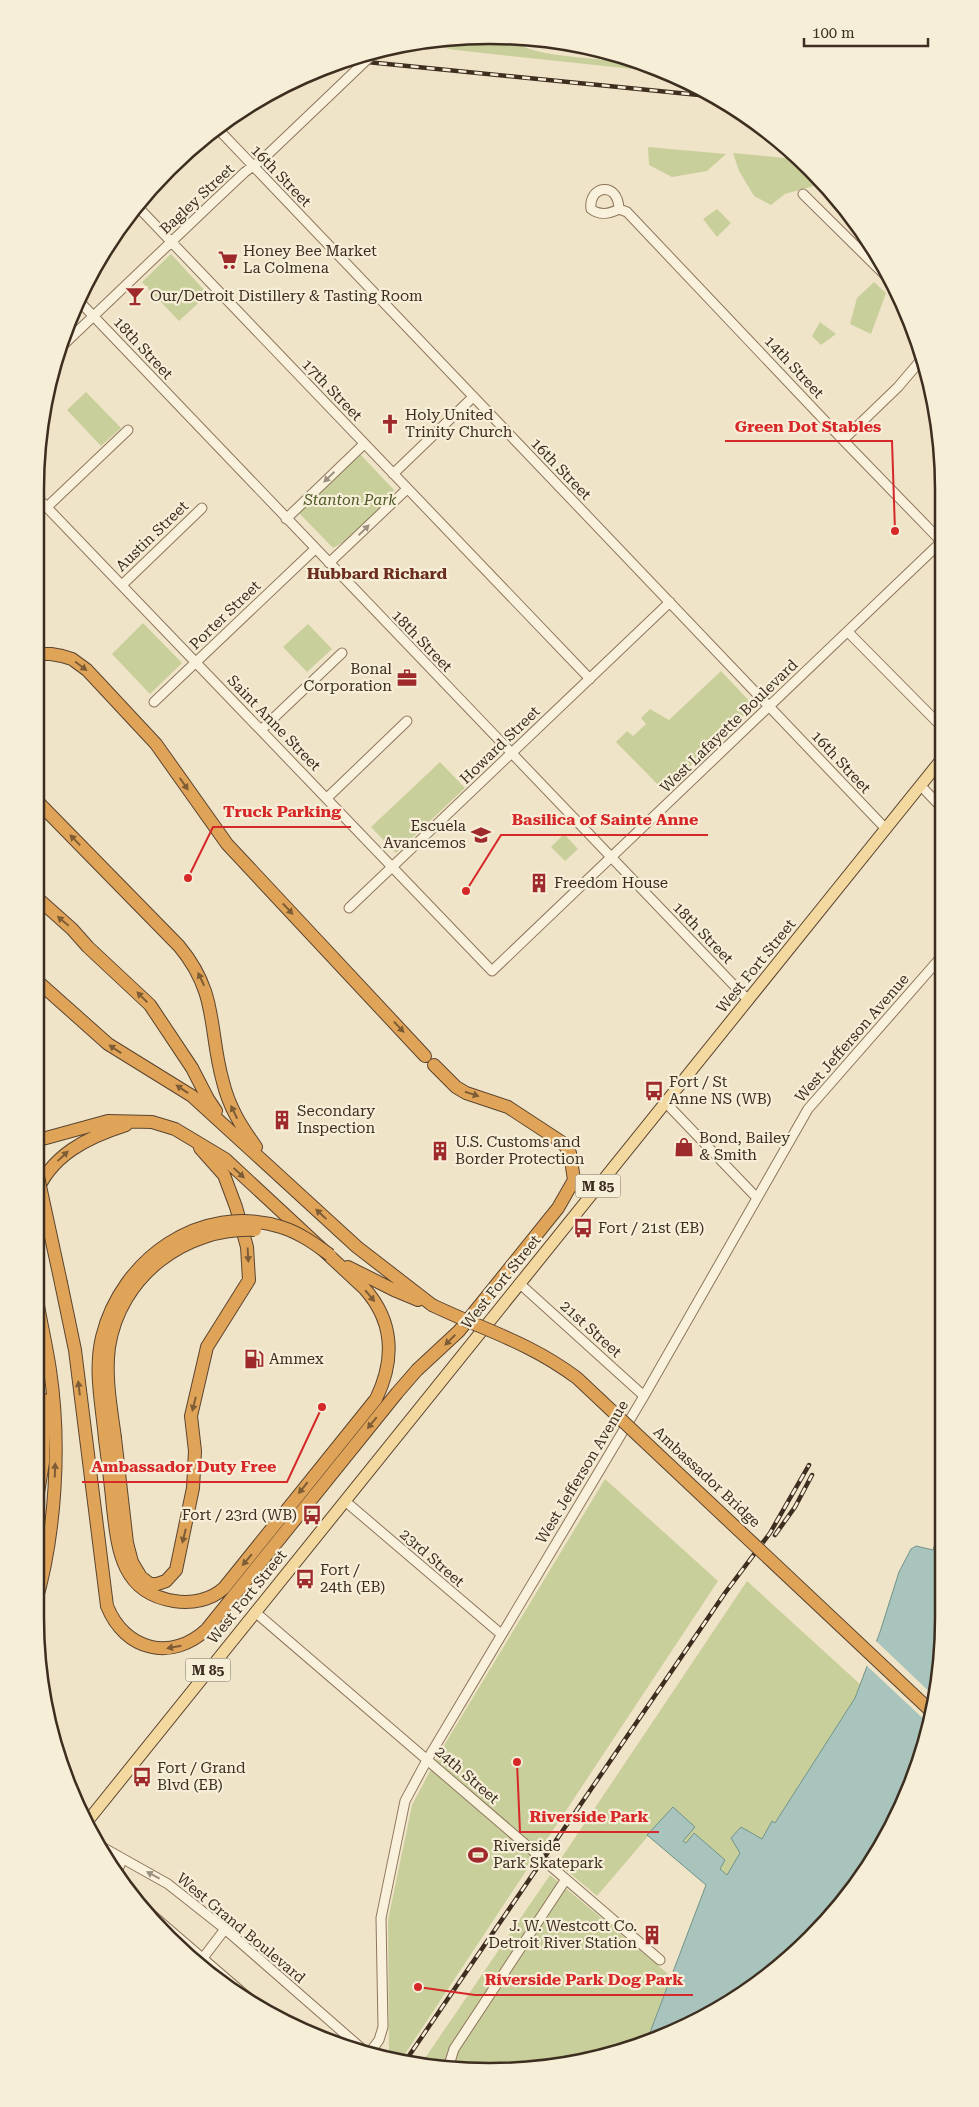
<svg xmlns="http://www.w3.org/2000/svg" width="979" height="2107" font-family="'Roboto Serif',serif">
<rect width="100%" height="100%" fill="#f0e4c8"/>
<path fill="#c9cf9b" d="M 489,35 L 508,37 C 526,56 577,56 603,60 L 610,53 L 663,69 L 670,73 L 455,50 L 426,44 L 427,41 Z
M 648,147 L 726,154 L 707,171 L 672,177 L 649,165 Z
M 733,153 L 796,159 L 821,184 L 785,194 L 771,205 L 754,196 L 739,171 Z
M 717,209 L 731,223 L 717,237 L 703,219 Z
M 171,254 L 208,294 L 179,321 L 142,282 Z
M 874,282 L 886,293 L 871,334 L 850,324 L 857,298 Z
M 820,322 L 836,334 L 821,345 L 812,336 Z
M 86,392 L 121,428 L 101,446 L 67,410 Z
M 360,454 L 394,490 C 383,511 354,538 333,548 L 298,512 Z
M 143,623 L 182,663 L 150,694 L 112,654 Z
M 308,624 L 332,649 L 307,672 L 283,647 Z
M 721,671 L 754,706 L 664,791 L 616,742 L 627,731 L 633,736 L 646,724 L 641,718 L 650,709 L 669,720 Z
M 440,762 L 465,788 L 396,853 L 371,827 Z
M 564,834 L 578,849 L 565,861 L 551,847 Z
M 605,1479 L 718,1581 L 399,2063 L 389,2057 L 388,1920 L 412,1805 L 440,1752 Z
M 747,1581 L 861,1685 L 855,1698 L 775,1823 L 772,1821 L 762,1839 L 741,1827 L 731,1838 L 740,1853 L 727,1875 L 720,1869 L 694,1833 L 686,1843 L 683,1841 L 673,1807 L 597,1896 L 558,1863 Z
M 550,1875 L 667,1973 L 670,1979 L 646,2043 L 635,2048 L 549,2068 L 421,2064 Z"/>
<path fill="#a9c4bc" stroke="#6f938a" d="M 944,1516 L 944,1618 L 935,1706 L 910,1791 L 831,1917 L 716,2011 L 646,2043 L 706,1885 L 647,1835 L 673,1807 L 695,1827 L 683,1841 L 686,1843 L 694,1833 L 725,1860 L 720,1869 L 727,1875 L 740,1853 L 731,1838 L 741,1827 L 762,1839 L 772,1821 L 775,1823 L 855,1698 L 880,1632 L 899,1572 L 911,1549 L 916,1546 L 933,1550 Z"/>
<path fill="#f0e4c8" d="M 875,1640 L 936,1698 L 930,1725 L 866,1665 Z"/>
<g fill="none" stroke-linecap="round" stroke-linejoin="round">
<defs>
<path id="minor" d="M 217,128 L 886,829
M 803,194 L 888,278
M 137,206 L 590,679
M 619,209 C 618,180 588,186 591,209 C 600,216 609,214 619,209 L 627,212 L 843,440 L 940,540
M 78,300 L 748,1000
M 60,348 L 211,204 L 245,172 L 264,158 L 328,97
M 843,440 L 898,387 L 921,360
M 393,474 L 473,397
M 35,495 L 492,971 L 940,543
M 47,507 L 128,430
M 286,519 L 364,444
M 329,563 L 407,489
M 122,585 L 202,508
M 848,632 L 941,726
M 154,702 L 315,549
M 261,730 L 342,653
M 921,786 L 941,807
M 327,798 L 407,721
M 349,908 L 670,602
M 665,1102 L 757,1198
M 519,1283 L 644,1396
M 345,1501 L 501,1634
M 255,1612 L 660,1960
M 95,1843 L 168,1884 L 225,1929 L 361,2048
M 116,1872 L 120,1865 L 119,1857
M 136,1901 L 266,2013
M 203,1958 L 225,1929
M 370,2052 L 379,2040 L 383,2027 L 381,1918 L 405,1801 L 427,1760 L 644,1396 L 808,1109 L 942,956
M 449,2065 L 454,2049 L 566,1879"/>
<path id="major" d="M 86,1823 L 941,760"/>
<path id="highway" d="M 35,654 L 51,654 L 62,656 L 72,659 L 87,670 L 156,744 L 227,844 L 425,1056
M 35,799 L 179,946 C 219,994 208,1029 223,1082 C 229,1107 241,1126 256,1147
M 35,896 L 72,929 L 88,947 L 150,1005 L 192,1068 L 208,1099 L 216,1111
M 35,979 L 108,1044 L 192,1096 L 357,1247 L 432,1305
M 35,1141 L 108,1121 L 152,1122 L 175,1129 L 225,1159 L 364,1288 C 394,1321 395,1360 376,1399 L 224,1588 C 211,1600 192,1604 174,1601 C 122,1593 118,1551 113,1508 C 111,1485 108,1462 105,1439
M 35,1196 C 50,1155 88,1137 126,1125
M 348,1267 L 394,1290 L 418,1300
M 61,1283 L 75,1350 L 107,1606 C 125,1651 172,1662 207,1629 L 397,1393 L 417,1370 L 459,1331 L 558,1208 L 574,1180 L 570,1153 L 563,1143 L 508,1107 L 466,1093 L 456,1087 L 434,1065
M 115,1438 L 127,1543 L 132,1562 L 141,1577 L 150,1584 L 157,1584 L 166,1581 L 176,1570 L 193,1488 L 195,1451 L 191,1416 L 207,1347 L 249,1280 L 247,1247 L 236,1207 L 224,1175 L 200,1148
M 35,1512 L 43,1462 L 44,1400
M 35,1605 C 56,1534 61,1443 50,1370 C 46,1343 39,1315 35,1288"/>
</defs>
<use href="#minor" stroke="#8d765c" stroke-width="11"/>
<use href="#major" stroke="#5b4430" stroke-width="13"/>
<use href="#highway" stroke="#5b4430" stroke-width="14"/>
<use href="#minor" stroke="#faf1dc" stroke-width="9"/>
<use href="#major" stroke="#f3d9a0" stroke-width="11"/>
<use href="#highway" stroke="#e0a458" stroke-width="12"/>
<defs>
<path id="rail" d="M 347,60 L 709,96
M 775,1535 L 795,1507 L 812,1475
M 404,2063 L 725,1593 L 770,1533 L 809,1465"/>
</defs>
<use href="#rail" stroke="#3d2e20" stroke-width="4.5"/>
<use href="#rail" stroke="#f7eed8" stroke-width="2.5" stroke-dasharray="8" stroke-linecap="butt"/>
<defs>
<path id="minor-bridge" d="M 328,97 L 376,51"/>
<path id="highway-bridge" d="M 35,1163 L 61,1283
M 432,1305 C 484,1330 529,1342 577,1378 L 933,1713
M 115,1438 C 111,1408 105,1377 109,1347 C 120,1276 185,1227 255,1230
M 105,1439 C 102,1405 94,1371 102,1337 C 121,1259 201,1202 281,1227 C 300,1233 315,1244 330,1255"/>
</defs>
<use href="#minor-bridge" stroke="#8d765c" stroke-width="11" stroke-linecap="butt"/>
<use href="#highway-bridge" stroke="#5b4430" stroke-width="14" stroke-linecap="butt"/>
<use href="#minor-bridge" stroke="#faf1dc" stroke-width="9"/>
<use href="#highway-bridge" stroke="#e0a458" stroke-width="12"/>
</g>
<defs><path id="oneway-solid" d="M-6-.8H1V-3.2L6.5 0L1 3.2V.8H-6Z" transform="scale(1.25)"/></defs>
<g fill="#9c907e">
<use href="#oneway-solid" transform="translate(329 477) rotate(136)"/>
<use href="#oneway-solid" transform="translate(364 530) rotate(-44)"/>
<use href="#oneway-solid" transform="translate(153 1875) rotate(-152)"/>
</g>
<g fill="#7e5d36">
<use href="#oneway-solid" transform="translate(81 666) rotate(37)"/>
<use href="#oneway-solid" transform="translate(184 784) rotate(55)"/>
<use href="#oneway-solid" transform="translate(75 840) rotate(-134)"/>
<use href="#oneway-solid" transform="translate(288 909) rotate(47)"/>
<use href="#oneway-solid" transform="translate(63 921) rotate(-140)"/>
<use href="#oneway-solid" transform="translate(201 979) rotate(-115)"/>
<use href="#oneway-solid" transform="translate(142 997) rotate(-135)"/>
<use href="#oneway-solid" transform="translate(399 1027) rotate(47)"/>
<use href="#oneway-solid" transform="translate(115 1049) rotate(-146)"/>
<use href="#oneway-solid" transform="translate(182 1089) rotate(-146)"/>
<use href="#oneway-solid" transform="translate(472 1094) rotate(18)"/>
<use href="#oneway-solid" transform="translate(234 1112) rotate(-116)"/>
<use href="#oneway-solid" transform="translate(63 1156) rotate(-43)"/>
<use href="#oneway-solid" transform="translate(239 1173) rotate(43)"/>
<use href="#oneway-solid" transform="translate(321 1214) rotate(-137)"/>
<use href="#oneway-solid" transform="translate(248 1255) rotate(87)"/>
<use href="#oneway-solid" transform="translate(370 1296) rotate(50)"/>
<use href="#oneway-solid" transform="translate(450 1340) rotate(135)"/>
<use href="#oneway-solid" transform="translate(79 1388) rotate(-97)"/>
<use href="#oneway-solid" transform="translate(194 1404) rotate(104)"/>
<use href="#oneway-solid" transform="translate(372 1423) rotate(129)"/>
<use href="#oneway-solid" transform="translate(55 1470) rotate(-88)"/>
<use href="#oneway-solid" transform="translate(303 1488) rotate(129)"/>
<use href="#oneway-solid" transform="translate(184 1536) rotate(104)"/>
<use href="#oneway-solid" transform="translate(247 1560) rotate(130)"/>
<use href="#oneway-solid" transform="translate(174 1647) rotate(170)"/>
</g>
<defs>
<symbol id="supermarket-bare" viewBox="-9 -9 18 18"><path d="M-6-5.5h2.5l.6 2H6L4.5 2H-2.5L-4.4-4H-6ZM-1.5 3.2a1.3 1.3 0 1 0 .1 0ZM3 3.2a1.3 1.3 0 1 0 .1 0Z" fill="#9e2a2b" stroke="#f7eed8" stroke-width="2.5" paint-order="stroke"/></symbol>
<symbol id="bar-bare" viewBox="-9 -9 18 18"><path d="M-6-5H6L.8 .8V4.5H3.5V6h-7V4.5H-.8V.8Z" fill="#9e2a2b" stroke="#f7eed8" stroke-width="2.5" paint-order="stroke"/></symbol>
<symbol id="church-bare" viewBox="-9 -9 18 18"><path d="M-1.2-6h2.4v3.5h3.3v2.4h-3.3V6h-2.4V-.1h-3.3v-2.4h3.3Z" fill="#9e2a2b" stroke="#f7eed8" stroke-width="2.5" paint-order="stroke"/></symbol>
<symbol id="office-bare" viewBox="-9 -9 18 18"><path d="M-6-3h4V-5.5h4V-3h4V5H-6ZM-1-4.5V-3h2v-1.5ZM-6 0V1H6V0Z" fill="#9e2a2b" stroke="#f7eed8" stroke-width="2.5" paint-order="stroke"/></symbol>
<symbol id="school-bare" viewBox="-9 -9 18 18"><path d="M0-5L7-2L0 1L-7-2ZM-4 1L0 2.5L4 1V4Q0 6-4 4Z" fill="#9e2a2b" stroke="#f7eed8" stroke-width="2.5" paint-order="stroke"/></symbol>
<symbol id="building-bare" viewBox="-9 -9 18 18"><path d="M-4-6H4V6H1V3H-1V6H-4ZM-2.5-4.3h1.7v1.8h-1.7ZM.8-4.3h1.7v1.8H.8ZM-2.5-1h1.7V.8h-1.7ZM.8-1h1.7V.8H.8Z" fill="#9e2a2b" stroke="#f7eed8" stroke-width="2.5" paint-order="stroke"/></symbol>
<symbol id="bus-bare" viewBox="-9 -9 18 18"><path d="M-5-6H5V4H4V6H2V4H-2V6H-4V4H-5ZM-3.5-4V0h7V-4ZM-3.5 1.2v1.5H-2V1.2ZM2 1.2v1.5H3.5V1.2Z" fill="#9e2a2b" stroke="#f7eed8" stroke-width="2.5" paint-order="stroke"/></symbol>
<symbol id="shop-bare" viewBox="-9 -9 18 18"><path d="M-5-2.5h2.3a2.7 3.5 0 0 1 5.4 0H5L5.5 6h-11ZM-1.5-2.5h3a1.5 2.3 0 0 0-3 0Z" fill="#9e2a2b" stroke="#f7eed8" stroke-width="2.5" paint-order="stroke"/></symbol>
<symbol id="fuel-bare" viewBox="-9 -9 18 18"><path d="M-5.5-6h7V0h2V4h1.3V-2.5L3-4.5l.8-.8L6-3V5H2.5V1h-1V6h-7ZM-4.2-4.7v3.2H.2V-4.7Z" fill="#9e2a2b" stroke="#f7eed8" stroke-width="2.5" paint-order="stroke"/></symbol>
<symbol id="stadium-bare" viewBox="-9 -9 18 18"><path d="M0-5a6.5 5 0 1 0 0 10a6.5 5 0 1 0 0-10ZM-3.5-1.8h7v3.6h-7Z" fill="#9e2a2b" stroke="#f7eed8" stroke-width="2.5" paint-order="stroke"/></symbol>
</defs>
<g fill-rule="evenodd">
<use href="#supermarket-bare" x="214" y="246" width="28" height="28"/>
<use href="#bar-bare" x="121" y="282" width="28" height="28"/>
<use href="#church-bare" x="376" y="410" width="28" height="28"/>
<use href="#office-bare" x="393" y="664" width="28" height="28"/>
<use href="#school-bare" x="467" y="821" width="28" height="28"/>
<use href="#building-bare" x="525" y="869" width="28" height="28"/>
<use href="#bus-bare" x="640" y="1077" width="28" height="28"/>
<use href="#building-bare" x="268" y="1106" width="28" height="28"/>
<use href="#shop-bare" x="670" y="1133" width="28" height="28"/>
<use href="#building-bare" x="426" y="1137" width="28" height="28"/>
<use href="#bus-bare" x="569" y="1214" width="28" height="28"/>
<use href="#fuel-bare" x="240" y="1345" width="28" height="28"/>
<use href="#bus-bare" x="298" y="1501" width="28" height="28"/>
<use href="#bus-bare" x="291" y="1565" width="28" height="28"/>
<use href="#bus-bare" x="128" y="1763" width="28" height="28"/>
<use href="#stadium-bare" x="464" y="1841" width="28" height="28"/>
<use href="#building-bare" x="638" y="1921" width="28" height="28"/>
</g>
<g text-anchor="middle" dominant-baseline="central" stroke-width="4.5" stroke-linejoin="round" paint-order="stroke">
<g fill="#f7eed8" stroke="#756857" stroke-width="1">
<rect x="575.5" y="1174.5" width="45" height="23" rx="4"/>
<rect x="185.5" y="1658.5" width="45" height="23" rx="4"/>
</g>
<g font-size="14" font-weight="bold" fill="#3d2e20">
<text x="598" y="1186">M 85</text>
<text x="208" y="1670">M 85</text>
</g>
<g font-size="15" fill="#3d2e20" stroke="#f7eed8">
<text transform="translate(281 176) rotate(46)">16th Street</text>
<text transform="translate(197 199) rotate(-43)">Bagley Street</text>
<text transform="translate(143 348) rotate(47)">18th Street</text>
<text transform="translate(794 367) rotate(47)">14th Street</text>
<text transform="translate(332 390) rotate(46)">17th Street</text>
<text transform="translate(561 469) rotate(46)">16th Street</text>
<text transform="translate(152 536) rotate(-44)">Austin Street</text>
<text transform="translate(225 615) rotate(-44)">Porter Street</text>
<text transform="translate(422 641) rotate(46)">18th Street</text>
<text transform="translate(274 723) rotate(46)">Saint Anne Street</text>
<text transform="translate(729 726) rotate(-44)">West Lafayette Boulevard</text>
<text transform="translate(500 745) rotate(-44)">Howard Street</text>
<text transform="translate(841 762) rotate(47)">16th Street</text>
<text transform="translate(703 933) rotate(46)">18th Street</text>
<text transform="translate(756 966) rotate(-51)">West Fort Street</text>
<text transform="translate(852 1038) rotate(-49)">West Jefferson Avenue</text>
<text transform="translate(501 1282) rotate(-51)">West Fort Street</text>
<text transform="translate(591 1329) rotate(42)">21st Street</text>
<text transform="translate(582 1472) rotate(-59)">West Jefferson Avenue</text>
<text transform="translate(707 1477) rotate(43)">Ambassador Bridge</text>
<text transform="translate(432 1558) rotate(41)">23rd Street</text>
<text transform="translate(247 1597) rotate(-51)">West Fort Street</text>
<text transform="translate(467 1775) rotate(41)">24th Street</text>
<text transform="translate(241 1928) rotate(40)">West Grand Boulevard</text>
</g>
<g font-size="15" fill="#3d2e20" stroke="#f7eed8" text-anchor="start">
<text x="243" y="251">Honey Bee Market<tspan x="243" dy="17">La Colmena</tspan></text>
<text x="150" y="296">Our/Detroit Distillery &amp; Tasting Room</text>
<text x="405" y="415">Holy United<tspan x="405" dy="17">Trinity Church</tspan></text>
<text x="392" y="669" text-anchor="end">Bonal<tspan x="392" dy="17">Corporation</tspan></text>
<text x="466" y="826" text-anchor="end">Escuela<tspan x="466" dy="17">Avancemos</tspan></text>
<text x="554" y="883">Freedom House</text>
<text x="669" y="1082">Fort / St<tspan x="669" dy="17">Anne NS (WB)</tspan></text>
<text x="297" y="1111">Secondary<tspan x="297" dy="17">Inspection</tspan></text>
<text x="699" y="1138">Bond, Bailey<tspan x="699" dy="17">&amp; Smith</tspan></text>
<text x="455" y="1142">U.S. Customs and<tspan x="455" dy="17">Border Protection</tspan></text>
<text x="598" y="1228">Fort / 21st (EB)</text>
<text x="269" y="1359">Ammex</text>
<text x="297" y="1515" text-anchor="end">Fort / 23rd (WB)</text>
<text x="320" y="1570">Fort /<tspan x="320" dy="17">24th (EB)</tspan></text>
<text x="157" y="1768">Fort / Grand<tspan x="157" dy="17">Blvd (EB)</tspan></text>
<text x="493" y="1846">Riverside<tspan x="493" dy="17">Park Skatepark</tspan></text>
<text x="637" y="1926" text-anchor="end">J. W. Westcott Co.<tspan x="637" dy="17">Detroit River Station</tspan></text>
</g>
<g font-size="15" font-style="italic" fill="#4d5a26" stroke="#f7eed8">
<text x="350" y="500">Stanton Park</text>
</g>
<g font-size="16" font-weight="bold" fill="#6b2e1e" stroke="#f7eed8">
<text x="377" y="573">Hubbard Richard</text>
</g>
</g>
<path d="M0 0H979V2107H0ZM489 44H490A445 445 0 0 1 935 489V1618A445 445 0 0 1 490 2063H489A445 445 0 0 1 44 1618V489A445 445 0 0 1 489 44Z" fill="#f7eed8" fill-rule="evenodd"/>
<path fill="none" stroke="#3d2e20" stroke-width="2.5" d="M489 44H490A445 445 0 0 1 935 489V1618A445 445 0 0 1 490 2063H489A445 445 0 0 1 44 1618V489A445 445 0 0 1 489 44Z"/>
<path fill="none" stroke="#d62828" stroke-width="2" d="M895 531L892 441H725M188 878L213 827H351M466 891L501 835H708M322 1407L287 1482H82M517 1762L520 1832H659M418 1987L475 1995H693"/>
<g fill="#d62828" stroke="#f7eed8" stroke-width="2">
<circle cx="895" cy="531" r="5"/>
<circle cx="188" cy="878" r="5"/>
<circle cx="466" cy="891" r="5"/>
<circle cx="322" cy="1407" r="5"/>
<circle cx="517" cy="1762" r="5"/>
<circle cx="418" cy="1987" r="5"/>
</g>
<g font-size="16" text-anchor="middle" font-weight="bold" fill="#d62828" stroke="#f7eed8" stroke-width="4.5" stroke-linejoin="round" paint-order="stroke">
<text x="808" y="432">Green Dot Stables</text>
<text x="282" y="817">Truck Parking</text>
<text x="605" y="825">Basilica of Sainte Anne</text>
<text x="184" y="1472">Ambassador Duty Free</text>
<text x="589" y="1822">Riverside Park</text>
<text x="584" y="1985">Riverside Park Dog Park</text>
</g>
<path d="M804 38v8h124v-8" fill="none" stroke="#3d2e20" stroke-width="2.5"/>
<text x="812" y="38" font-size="15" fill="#3d2e20" stroke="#f7eed8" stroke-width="4" paint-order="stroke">100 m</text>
</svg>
